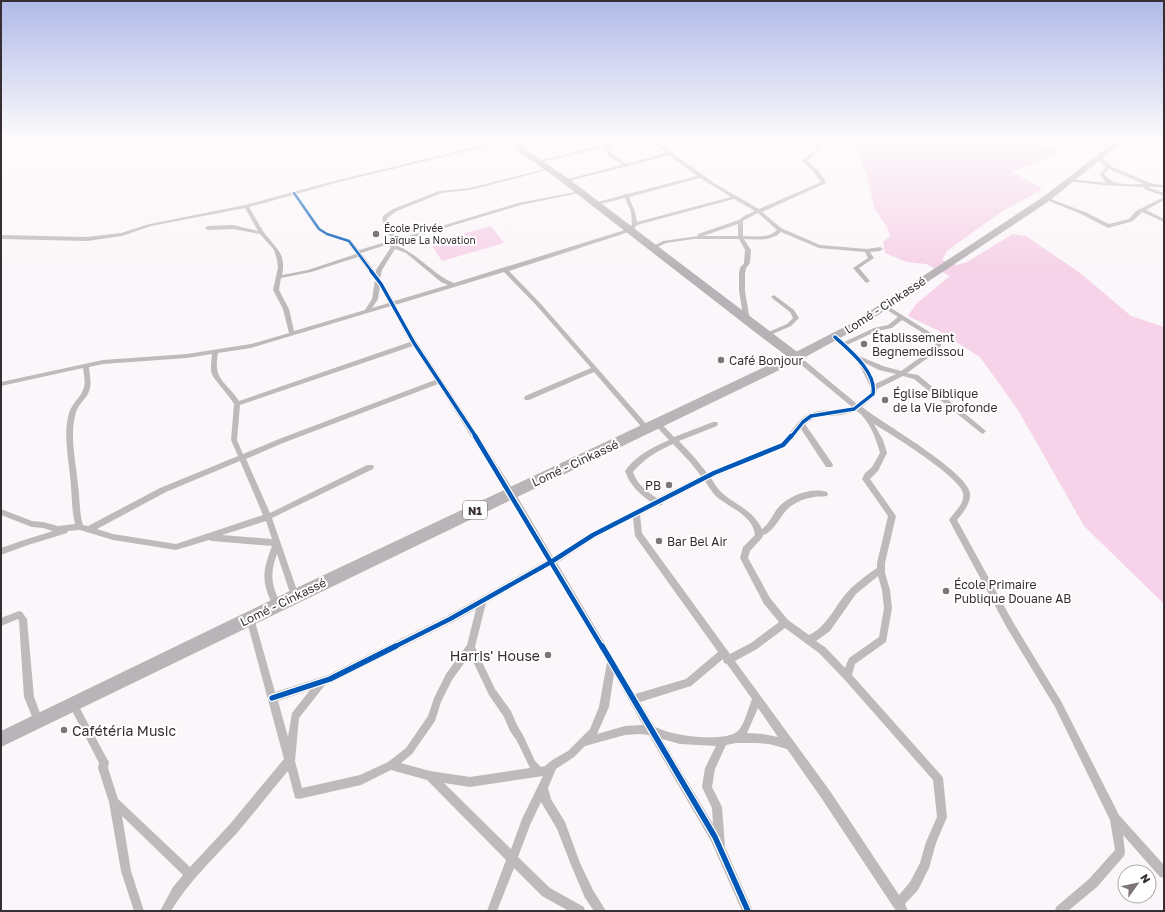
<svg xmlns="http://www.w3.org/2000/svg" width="1165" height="912" font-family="'Golos Text',sans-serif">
<rect width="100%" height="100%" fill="#fbf6f9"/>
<path fill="#f6d3e8" d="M 848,140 L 1025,140 L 1060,151 L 1053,156 L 1012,172 L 1043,189 L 1001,212 L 947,251 L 942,260 L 957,265 L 967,262 L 1013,234 L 1026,236 L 1080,273 L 1131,316 L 1164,327 L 1164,604 L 1084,526 L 1018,410 L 980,357 L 939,331 L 908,316 L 916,304 L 950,276 L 926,264 L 907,262 L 885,253 L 883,242 L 890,236 L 887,227 L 874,208 L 867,174 L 855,149 Z
M 491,226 L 504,243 L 442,261 L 430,243 Z"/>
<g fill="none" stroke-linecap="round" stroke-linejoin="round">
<path fill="#bebabc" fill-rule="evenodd" d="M 504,140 L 509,141 L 335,183 L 297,194 L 321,228 L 329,233 L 351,240 L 359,250 L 393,240 C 387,233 381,226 383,216 L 393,209 L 439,191 L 470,188 L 549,168 L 551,169 L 470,190 L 442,193 L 397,211 L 387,218 C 387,227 392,232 398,239 L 518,203 L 581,191 L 581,192 L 579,193 L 521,205 L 391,244 C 416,250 431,274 454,283 L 628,229 L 632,224 L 631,212 L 625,198 L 596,205 L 594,205 L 594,203 L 624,195 L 624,194 L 628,194 L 697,176 L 669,155 L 628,166 L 628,167 L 624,167 L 564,182 L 564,180 L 622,165 L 609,156 L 604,147 L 539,163 L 537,163 L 537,161 L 606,144 L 616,140 L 624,140 L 610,145 L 608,147 L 613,154 L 626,164 L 667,153 L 650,140 L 655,140 L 714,183 L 759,209 L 821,182 L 813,171 L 802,161 L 818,148 L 813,140 L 817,140 L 822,148 L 807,161 L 817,169 L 826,182 L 826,183 L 762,212 L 781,228 L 820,245 L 867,249 L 880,247 L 883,249 L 880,251 L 870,252 L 874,258 L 859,268 L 870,281 L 867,283 L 865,282 L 853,268 L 868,258 L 865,252 L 819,248 L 781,232 C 771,242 757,239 744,239 L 751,250 L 750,263 L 746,268 L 745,274 L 745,291 L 750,321 L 747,323 L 744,321 L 739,291 L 739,274 L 740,268 L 744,263 L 745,250 L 739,239 L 694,239 L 666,243 L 652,250 L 649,248 L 663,241 L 698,236 L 698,234 L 739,220 L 744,216 L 755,211 L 734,199 L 637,225 L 632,231 L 509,271 L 540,303 L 649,427 L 650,429 L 647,432 L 645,431 L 594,372 L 529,400 L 525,400 L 524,398 L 525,396 L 591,368 L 536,305 L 504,272 L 395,305 L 417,342 L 469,421 L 514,491 L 553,557 L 590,533 L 651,502 C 639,494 630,485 625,471 C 635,456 653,447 669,440 L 655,425 L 654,423 L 655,421 L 659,421 L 674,437 L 713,422 L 717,422 L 718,424 L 717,426 L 679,441 L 695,458 L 707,473 L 781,443 C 791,434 796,420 809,414 C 822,408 838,412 852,407 L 794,359 L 793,357 L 794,355 L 798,355 L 857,404 L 870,393 L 871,388 L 858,362 L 832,337 L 833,336 L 837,336 L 844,342 L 874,328 L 888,325 L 898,317 L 881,306 L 882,305 L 886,305 L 939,338 L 942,341 L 940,349 L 907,373 L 918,375 L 986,431 L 983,434 L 981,433 L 914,379 L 903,376 L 877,389 L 875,396 L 862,407 C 882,423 967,471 970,493 C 971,503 963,513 957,520 L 1013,622 L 1061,701 L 1119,815 L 1164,865 L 1164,878 L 1160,877 L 1123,835 L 1125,852 L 1124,856 L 1097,887 L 1068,911 L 1055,911 L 1056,907 L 1089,879 L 1115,850 L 1110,820 L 1055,707 L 1007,628 L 949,520 C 954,512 965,504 963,493 C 960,477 891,434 874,424 L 883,440 L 887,453 L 878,471 L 870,479 L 896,516 L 885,563 L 885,573 L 890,590 L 892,608 L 886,642 L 855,664 L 852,675 L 941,775 L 943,778 L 947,817 L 936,843 L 929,868 L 918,890 L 905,904 L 908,911 L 897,911 L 894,908 L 822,799 L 787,749 L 769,744 L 756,743 L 736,743 L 726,745 L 715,769 L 712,787 L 722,807 L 725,847 L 753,911 L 742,911 L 711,841 L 649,735 L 640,734 L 625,735 L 585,746 L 574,757 L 556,769 L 548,788 L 551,799 L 565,822 L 580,863 L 593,890 L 606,911 L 594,911 L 585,898 L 571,865 L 557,829 L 541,802 L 530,825 L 518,857 L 550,888 L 584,907 L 585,911 L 569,911 L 542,896 L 514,868 L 497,911 L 487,911 L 506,860 L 427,780 L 391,770 L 361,785 L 299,799 L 295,798 L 294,794 L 288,771 C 271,791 254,813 237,833 C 214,858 189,881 171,911 L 160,911 L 173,887 L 183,875 L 122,816 L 131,871 L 144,911 L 134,911 L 121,871 L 109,802 L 98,768 L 99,763 L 70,707 L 68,704 L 70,701 L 73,699 L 76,701 L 107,759 L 109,762 L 108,768 L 118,799 L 190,867 L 230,824 L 284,759 L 246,618 L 247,615 L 250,614 L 253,615 L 254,618 L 275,692 L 328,675 L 447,616 L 547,560 L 508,495 L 438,384 L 283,443 L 246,459 L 270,513 L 367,465 L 373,465 L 374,467 L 373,469 L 272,518 L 299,596 L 298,599 L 295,600 L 292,599 L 277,554 C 269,576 272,585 281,605 L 280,608 L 277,609 L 274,608 C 261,581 262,573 272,546 L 212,541 L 209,540 L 176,550 L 113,540 L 80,530 L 68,531 L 67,533 L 25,546 L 1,555 L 1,548 L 24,540 L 53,531 L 43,528 L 32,527 L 1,515 L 1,509 L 32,521 L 43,522 L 58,526 L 75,524 C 72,512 72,500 71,487 C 70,464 63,440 68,417 C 71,403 79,400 83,390 C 86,384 84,375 83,368 L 1,386 L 1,382 L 103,360 L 187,354 L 251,344 L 289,333 L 283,309 L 273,290 L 278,268 L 277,260 L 274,250 L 260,234 L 233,229 L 208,230 L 205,228 L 208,226 L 233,225 L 258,231 L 245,208 L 151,226 L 122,236 L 87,241 L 1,239 L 1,235 L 87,237 L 121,233 L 150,224 L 245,205 L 334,181 ZM 700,178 L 731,197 L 637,222 L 635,212 L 629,197 ZM 293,195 L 317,230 L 325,235 L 347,242 L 356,254 L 308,270 L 282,275 C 287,252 274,247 263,231 C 258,223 254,215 249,207 ZM 758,213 L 777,230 C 768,239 755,236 743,236 L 743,221 L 748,218 ZM 738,224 L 738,236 L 703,236 ZM 386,245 L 391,247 L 376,270 L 376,273 L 361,253 ZM 395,249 L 406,253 L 441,282 L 448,285 L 394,301 L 380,279 L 382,270 ZM 358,257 L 375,280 L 372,299 L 365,310 L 294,331 L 289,309 L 279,290 L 281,278 L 311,272 ZM 380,286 L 389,303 L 372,308 L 378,299 ZM 391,306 L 410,342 L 239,401 C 233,391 220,381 218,373 C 216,366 217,360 218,353 L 251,348 ZM 902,320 L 936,341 L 935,347 L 901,371 L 883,366 L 859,356 L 847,345 L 877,331 L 892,328 ZM 413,346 L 435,380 L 279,439 L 243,454 L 237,440 L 240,405 ZM 212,354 L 211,364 L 211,372 L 214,378 L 230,398 L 234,404 L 231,440 L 238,456 L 160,488 L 88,526 L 83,525 C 79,512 80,498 78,485 C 76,461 69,436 76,412 C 78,406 82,402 86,397 C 93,387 90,378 89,367 L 103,364 L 187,358 ZM 865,363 L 879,370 L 896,374 L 875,384 ZM 857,411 C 869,420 876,438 880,453 L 872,467 L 865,473 L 862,479 L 888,516 L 877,563 L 877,568 C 865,576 853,585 844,596 C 833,610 826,627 809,635 L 788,620 L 770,598 L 748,558 L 750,551 L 762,538 L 763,535 C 776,531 780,514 791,506 C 798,501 806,498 814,497 C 818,496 822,497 827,496 L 828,494 L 827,492 C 810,487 788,496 777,509 C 772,516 769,524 762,529 C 752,509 737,506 722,493 C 718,489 714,483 711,478 L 785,447 L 801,429 L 826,467 L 832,467 L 833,465 L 832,463 L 805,424 L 816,417 L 841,415 ZM 673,444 L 690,462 L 701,476 L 657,498 C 647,492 637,484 633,472 C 644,459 657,451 673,444 ZM 240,461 L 263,515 L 176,544 L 113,534 L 97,529 L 166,492 ZM 705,481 C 709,487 713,494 718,498 C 731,508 753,516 755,535 L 743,547 L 740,558 L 764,604 L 779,622 L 751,643 L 730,654 L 642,533 L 640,515 L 657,506 L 662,505 L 663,503 ZM 633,518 L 635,536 L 718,652 L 686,679 L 635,694 L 557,563 L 596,537 ZM 266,521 L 272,539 L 222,535 ZM 550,566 L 607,662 L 599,707 L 590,729 L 568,751 L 554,759 L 551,761 L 545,766 L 541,767 L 535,761 L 523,735 L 517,725 L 511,711 L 495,689 L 475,647 L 486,603 ZM 878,576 L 882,590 L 884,608 L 879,637 L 849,658 L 845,668 L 825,647 L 816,641 L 830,631 L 856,594 ZM 476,609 L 467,645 L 446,674 L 434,698 L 428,716 L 406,748 L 388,762 L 360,775 L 302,788 L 295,761 L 299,718 L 325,685 L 333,682 L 453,622 ZM 785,628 L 819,653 L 844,679 L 933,780 L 937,817 L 926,842 L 920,863 L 910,882 L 899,895 L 830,791 L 735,661 L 757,649 ZM 470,655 L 489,695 L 504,717 L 510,731 L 517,741 L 530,768 L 470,777 L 430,771 L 401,763 L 412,754 L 435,721 L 441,702 L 452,680 ZM 723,659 L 724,663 L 727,664 L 752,699 C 748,709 745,723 738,731 C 727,741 687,737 673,733 C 667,732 661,729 655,727 L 640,702 L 691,686 ZM 614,674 L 643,725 L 625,726 L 597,734 L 609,707 ZM 310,690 L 292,713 L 288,737 L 278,701 ZM 758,708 L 778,737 L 763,734 L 747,733 ZM 662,739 L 680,744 L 716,746 L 705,768 L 702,787 L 712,808 L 713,824 ZM 543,776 L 522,819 L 511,849 L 444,783 L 470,787 Z
M 526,140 L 533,140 L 518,147 L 514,146 Z
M 1094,140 L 1100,140 L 1113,148 L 1109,149 Z
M 1149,140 L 1156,140 L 1164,144 L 1164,146 Z
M 1096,156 L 1100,156 L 1112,167 L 1153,184 L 1164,185 L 1164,187 L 1147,187 L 1164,193 L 1164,196 L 1144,189 L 1144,188 L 1145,187 L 1103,185 L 1066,181 L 1066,179 L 1068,179 L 1108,183 L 1104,181 L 1100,174 L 1106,167 L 1096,158 ZM 1109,169 L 1144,184 C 1131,184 1113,187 1104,174 Z
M 1164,197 L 1164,200 L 1146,210 L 1164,219 L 1164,222 L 1142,212 L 1133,221 L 1108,228 L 1081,214 L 1044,199 L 1048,198 L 1085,212 L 1109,224 L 1129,219 L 1136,211 Z
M 774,295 L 794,310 L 799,318 L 791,326 L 766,337 L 764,336 L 764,334 L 787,324 L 793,318 L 790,312 L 772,298 L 771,297 Z
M 19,611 L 22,612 L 27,619 L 34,697 L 43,721 L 41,724 L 38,726 L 35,724 L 24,697 L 19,621 L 18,619 L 1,626 L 1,618 Z"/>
<path fill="#b6b2b5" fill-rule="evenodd" d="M 503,140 L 512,140 L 569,179 L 800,354 L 801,357 L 800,360 L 792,360 L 760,336 L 563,183 Z"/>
<path fill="#b8b4b7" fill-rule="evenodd" d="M 1117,140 L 1125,140 L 1049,201 L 860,327 L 800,360 L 1,747 L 1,731 L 290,591 L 792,354 L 852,323 L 1043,197 Z"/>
<defs>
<path id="cycleway-far3" d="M 294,193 L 319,229 L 327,234 L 349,241 L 372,272"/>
<path id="cycleway-far2" d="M 371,271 L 381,284 L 414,343 L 476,437
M 791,437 L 803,422 L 811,416 L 854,409 L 873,394 C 877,372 849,350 835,337"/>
<path id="cycleway-far1" d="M 475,436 L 602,647
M 394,647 L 450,619 L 551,562 L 593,535 L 714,473 L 783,445 L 791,436"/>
<path id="cycleway" d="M 602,646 L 715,837 L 748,911
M 272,698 L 330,679 L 396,646"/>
</defs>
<use href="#cycleway-far3" stroke="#fff" stroke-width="4"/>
<use href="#cycleway-far2" stroke="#fff" stroke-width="5.5"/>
<use href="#cycleway-far1" stroke="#fff" stroke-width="7"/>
<use href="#cycleway" stroke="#fff" stroke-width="8"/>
<use href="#cycleway-far3" stroke="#0057b8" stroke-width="2.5"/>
<use href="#cycleway-far2" stroke="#0057b8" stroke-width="3.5"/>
<use href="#cycleway-far1" stroke="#0057b8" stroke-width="4.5"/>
<use href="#cycleway" stroke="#0057b8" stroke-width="5.5"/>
</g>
<linearGradient id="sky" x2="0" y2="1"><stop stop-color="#b0b9e8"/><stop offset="0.52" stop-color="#fdfbfc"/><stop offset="1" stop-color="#fdfbfc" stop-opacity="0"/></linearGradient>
<rect width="1165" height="268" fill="url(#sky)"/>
<g fill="#7c7479" stroke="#fff" stroke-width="1.5">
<circle cx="376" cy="234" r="4"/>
<circle cx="864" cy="344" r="4"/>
<circle cx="721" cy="360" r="4"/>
<circle cx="885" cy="400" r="4"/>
<circle cx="669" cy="485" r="4"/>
<circle cx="659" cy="541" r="4"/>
<circle cx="946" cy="591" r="4"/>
<circle cx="548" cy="655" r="4"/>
<circle cx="64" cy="730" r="4"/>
</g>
<g text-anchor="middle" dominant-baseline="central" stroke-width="4" stroke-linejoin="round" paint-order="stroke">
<g font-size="10" fill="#372e34" stroke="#fff" text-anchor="start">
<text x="384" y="228">École Privée<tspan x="384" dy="12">Laïque La Novation</tspan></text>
</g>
<rect fill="#fff" stroke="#736d71" stroke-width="1" x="463" y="501" width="24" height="18" rx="3"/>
<g font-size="11" font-weight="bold" fill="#372e34">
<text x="475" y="510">N1</text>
</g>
<g font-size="12" fill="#372e34" stroke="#fff">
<text transform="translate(885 305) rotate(-33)">Lomé - Cinkassé</text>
<text transform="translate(575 463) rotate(-25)">Lomé - Cinkassé</text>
<text transform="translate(283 602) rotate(-26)">Lomé - Cinkassé</text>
</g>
<g font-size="12" fill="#372e34" stroke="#fff" text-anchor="start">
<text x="872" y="337">Établissement<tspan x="872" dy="14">Begnemedissou</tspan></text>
<text x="729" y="360">Café Bonjour</text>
<text x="893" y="393">Église Biblique<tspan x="893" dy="14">de la Vie profonde</tspan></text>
<text x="661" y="485" text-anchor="end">PB</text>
<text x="667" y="541">Bar Bel Air</text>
<text x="954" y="584">École Primaire<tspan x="954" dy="14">Publique Douane AB</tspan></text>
</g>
<g font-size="14" fill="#372e34" stroke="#fff" text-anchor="end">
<text x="540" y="655">Harris' House</text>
<text x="72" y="730" text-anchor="start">Cafétéria Music</text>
</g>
</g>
<rect width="1165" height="912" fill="none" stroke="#372e34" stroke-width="4"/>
<g transform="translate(1137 884) rotate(57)"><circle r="19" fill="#ffffff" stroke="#afabae"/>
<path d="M0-3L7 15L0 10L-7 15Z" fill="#7c7479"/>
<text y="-6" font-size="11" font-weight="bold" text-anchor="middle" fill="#372e34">N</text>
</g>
</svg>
